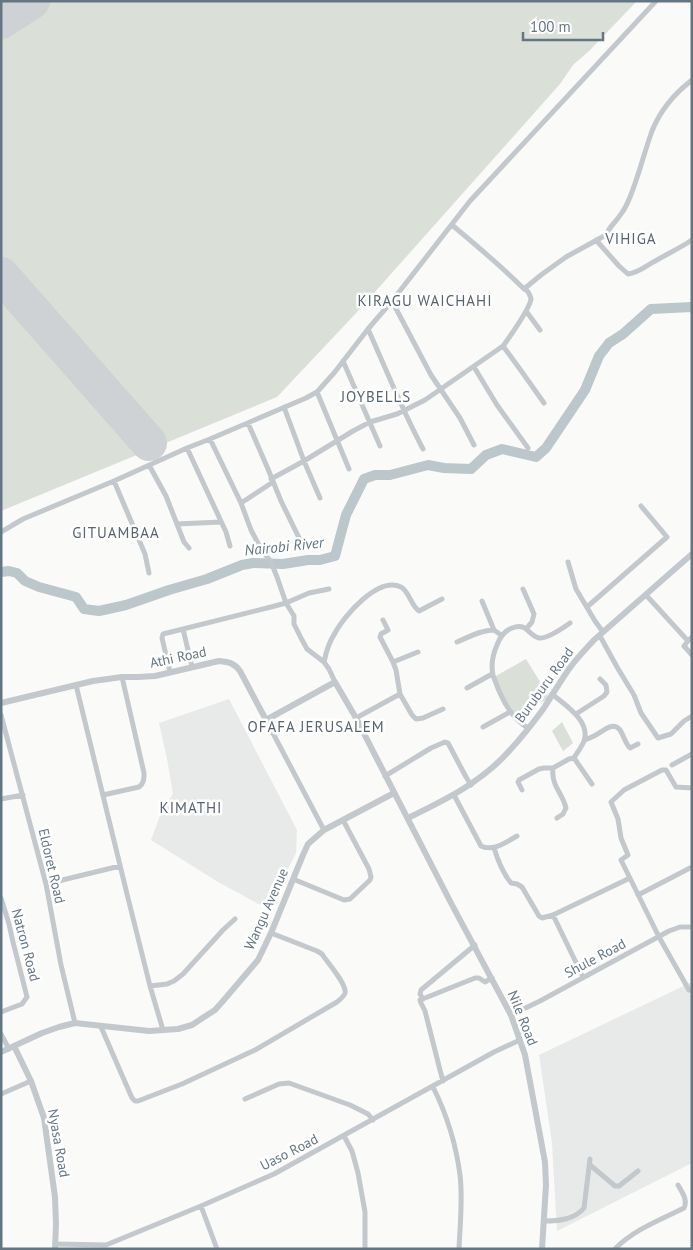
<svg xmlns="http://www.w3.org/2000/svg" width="693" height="1250" font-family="'PT Sans',sans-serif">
<rect width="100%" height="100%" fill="#fafaf8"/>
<path fill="#e8e9e9" d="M 229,699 L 297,830 L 296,853 L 268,909 L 218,882 L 151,840 L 161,813 L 173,794 L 167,759 L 159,723 Z
M 692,982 L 692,1163 L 557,1231 L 552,1143 L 539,1055 Z"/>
<path fill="#dadfd7" d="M 1,1 L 637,1 L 589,51 L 573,65 L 560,84 L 358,311 L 277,397 L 1,511 Z
M 526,659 L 550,698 L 514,716 L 494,677 Z
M 562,722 L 573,743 L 563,751 L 552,731 Z"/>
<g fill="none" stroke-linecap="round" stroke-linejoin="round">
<path stroke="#bbc7cb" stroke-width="10" d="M 1,572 L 9,571 L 17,573 L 25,581 L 39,587 L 76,597 L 84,609 L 99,611 L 126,605 L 169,590 L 207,579 L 242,565 L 253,563 L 283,564 L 308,560 L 320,560 L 335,556 L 346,515 L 364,479 L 375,475 L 390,475 L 428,465 L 444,468 L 471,469 L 486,455 L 502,449 L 536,457 L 546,448 L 585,390 L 599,356 L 609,343 L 623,334 L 651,309 L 692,307"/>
<path stroke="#ced2d4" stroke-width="36" d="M 1,21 L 32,1
M 1,275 L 149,443"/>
<path stroke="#c3c8cc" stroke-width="5" d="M 596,240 L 619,266 L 628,274 C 639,273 647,265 657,260 C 669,253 680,248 692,240
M 524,289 L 541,275 L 566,257 L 606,235 C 609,227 616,222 621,214 C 625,209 628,202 630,197 C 639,175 644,153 652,131 C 660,111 675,93 692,80
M 392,301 L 431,375 L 460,418 L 474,445
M 526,311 L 540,330
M 368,329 C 386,369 402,410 423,449
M 503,346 L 522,372 L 544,403
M 343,361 L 380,446
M 474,367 L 497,405 L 528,448
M 317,392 L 349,469
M 284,407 L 304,461 L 320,498
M 248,423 L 268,469 L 281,501 L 302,544
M 210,439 L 241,503 L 251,530 L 261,549 L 271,562 L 277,577 L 286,603 L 294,616 L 294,624 L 301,638 L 307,649 L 324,662 L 329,669 L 335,682
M 187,448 L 226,532 L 230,546
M 149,465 L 166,496 L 184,542 L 189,548
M 271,479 L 304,461 L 353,431 L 370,422 L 397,414 L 425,400 L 503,346 C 509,338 530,308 531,299 C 531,298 529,293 528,292 C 527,290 524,289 522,287 C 500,265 476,245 452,225
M 114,481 L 145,554 L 149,573
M 241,503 L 273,482
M 177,524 L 221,522
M 1,532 L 23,519 L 114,481 L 187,448 L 210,439 L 306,398 L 317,392 L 334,373 L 368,329 L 392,301 L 470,201 L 656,1
M 568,562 L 576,589 L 595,621 L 603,632
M 523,589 L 534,614 L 532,622 L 526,629
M 646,595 L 688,641 L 692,637
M 482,601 L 494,630 L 501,635
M 587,607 L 667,537 L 641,506
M 383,620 L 388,630 L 381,634 L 380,637 L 393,662
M 183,629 L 192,667
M 600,636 L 617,667 L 634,695 L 641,713 L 658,738 L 671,734 L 684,721 L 692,716
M 688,641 L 684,646 L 692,655
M 457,642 C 469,637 481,630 494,630
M 324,662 C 326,652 329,642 335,633 C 344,616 378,576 401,587 C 409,591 411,606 419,611 L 442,599
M 170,672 L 162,638 L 163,634 L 271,607 L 286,603 L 309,593 L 329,589
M 76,685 L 128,898 L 150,986 L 163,1030
M 467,688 L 492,674
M 400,694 L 412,715 L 416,719 L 423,718 L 443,709
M 576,714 L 604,696 L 607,692 L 606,685 L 600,679
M 1,715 L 46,884 L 61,965 L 75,1023
M 356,718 L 400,694 L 396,670 L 393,662 L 418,652
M 266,720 L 324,830
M 483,727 L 510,712
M 528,728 C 512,718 504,703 497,686 C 496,682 494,679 493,675 C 491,666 493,654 497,645 C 500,637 504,631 512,628 C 528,622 528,636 539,638 C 547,639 563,628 570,623
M 585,740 C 590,738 595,736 599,733 C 606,729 614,722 620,730 C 624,736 625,743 630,748 L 638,744
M 574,758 L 592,784
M 672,765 L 692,754
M 553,768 C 551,786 562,792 566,808 L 563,814 L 557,818
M 385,776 L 431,748 L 445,742 L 448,743 L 466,777 L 471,785
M 522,790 L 518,782 L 519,780 L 539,769 L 544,768 L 553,768 L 569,759 L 574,758 C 577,752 582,747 584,741 C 591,721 565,705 552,694
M 103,795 L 139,787 C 144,783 144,779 144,773 L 122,677
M 454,795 L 481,846 C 493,852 506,842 517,836
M 1,799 L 23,795
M 494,848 C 498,861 502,872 511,883 L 517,884 L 522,887 L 539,916 L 542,918 L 553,915 L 630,878
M 293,879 L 344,900 L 350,899 L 370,880 L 371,877 L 369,869 L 343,820
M 46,884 L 120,866
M 638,895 L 692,867
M 1,898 L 9,924 L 13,942 L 27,997 L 22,1004 L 1,1012
M 553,915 L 583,977
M 150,986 L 167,984 L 174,981 L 183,974 L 223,930 L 235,919
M 689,990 L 659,937 L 621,860 L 628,855 L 621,838 L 618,819 L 611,802 L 624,790 L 662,770 L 666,770 L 676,787 L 692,788
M 423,999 L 420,994 L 421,990 L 475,945
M 511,1015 L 540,1001 L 669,931 L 680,927 L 692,927
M 101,1027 L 132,1098 L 135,1101 L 138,1101 L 182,1084 L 255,1050 L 337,1002 C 340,999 344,997 345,993 C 347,984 327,962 322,954 L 317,951 L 271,933
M 1,1034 L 9,1049
M 443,1081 L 440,1070 L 425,1011 L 421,1003 L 420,1000 L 475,978 L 479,978 L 485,982 L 492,978
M 433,1087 C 447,1115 456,1144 460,1175 C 463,1199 460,1224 459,1249
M 1,1094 L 31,1081
M 245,1099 L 279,1084 L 289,1083 L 350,1105 L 368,1114 L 373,1120
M 344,1136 L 352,1151 L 358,1173 L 365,1212 L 365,1249
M 590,1165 L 615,1186 L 619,1186 L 638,1171
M 201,1206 L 217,1249
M 544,1221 C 558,1221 574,1220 584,1208 L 590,1159
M 55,1244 L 106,1245 L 201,1206 L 274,1174 L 494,1052 L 520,1040
M 615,1249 C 633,1230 660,1220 684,1208 C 688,1200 682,1192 678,1185"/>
<path stroke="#c3c8cc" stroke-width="6" d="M 1,703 L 93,681 L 122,677 L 138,677 L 155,676 L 219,661 C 229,662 234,663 240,671 L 266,720 L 335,682 L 356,718 L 451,903 L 511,1015 L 525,1055 L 545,1162 L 546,1185 L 542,1249
M 408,818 C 445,800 482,782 510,750 C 522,737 533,723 544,708 C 552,695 560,682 569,669 C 576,659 585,650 594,640 L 692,554
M 14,1046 L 31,1081 L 44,1118 L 55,1197 L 56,1224 L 55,1249
M 1,1052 L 42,1033 L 59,1027 L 75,1023 L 149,1031 L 178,1029 L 192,1025 L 204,1017 L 215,1010 L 223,1001 L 258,960 L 271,933 L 303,855 L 308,844 L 324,830 L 394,793"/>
</g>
<g text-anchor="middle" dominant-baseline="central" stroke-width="5" stroke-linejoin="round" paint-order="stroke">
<g font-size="14" fill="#657683" stroke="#fff">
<text transform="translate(178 657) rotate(-12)">Athi Road</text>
<text transform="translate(544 685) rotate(-54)">Buruburu Road</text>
<text transform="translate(52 866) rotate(77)">Eldoret Road</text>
<text transform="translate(266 909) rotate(-66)">Wangu Avenue</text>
<text transform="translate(26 945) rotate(75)">Natron Road</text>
<text transform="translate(595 958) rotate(-28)">Shule Road</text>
<text transform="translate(523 1018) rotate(68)">Nile Road</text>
<text transform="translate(59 1143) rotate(80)">Nyasa Road</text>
<text transform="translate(289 1152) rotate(-27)">Uaso Road</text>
</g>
<g font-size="15" letter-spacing="1" fill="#57646e" stroke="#fff">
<text x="631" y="238">VIHIGA</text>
<text x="425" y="300">KIRAGU WAICHAHI</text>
<text x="376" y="396">JOYBELLS</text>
<text x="116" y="532">GITUAMBAA</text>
<text x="316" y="726">OFAFA JERUSALEM</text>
<text x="191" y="807">KIMATHI</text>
</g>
<g font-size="15" font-style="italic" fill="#60757c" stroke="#fff">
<text transform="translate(284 546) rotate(-6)">Nairobi River</text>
</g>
</g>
<rect width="693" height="1250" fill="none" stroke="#657683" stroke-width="5"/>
<path d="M523 32v8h80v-8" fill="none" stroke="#657683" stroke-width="2.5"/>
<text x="530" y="32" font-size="15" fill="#657683" stroke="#ffffff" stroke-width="4" paint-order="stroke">100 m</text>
</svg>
